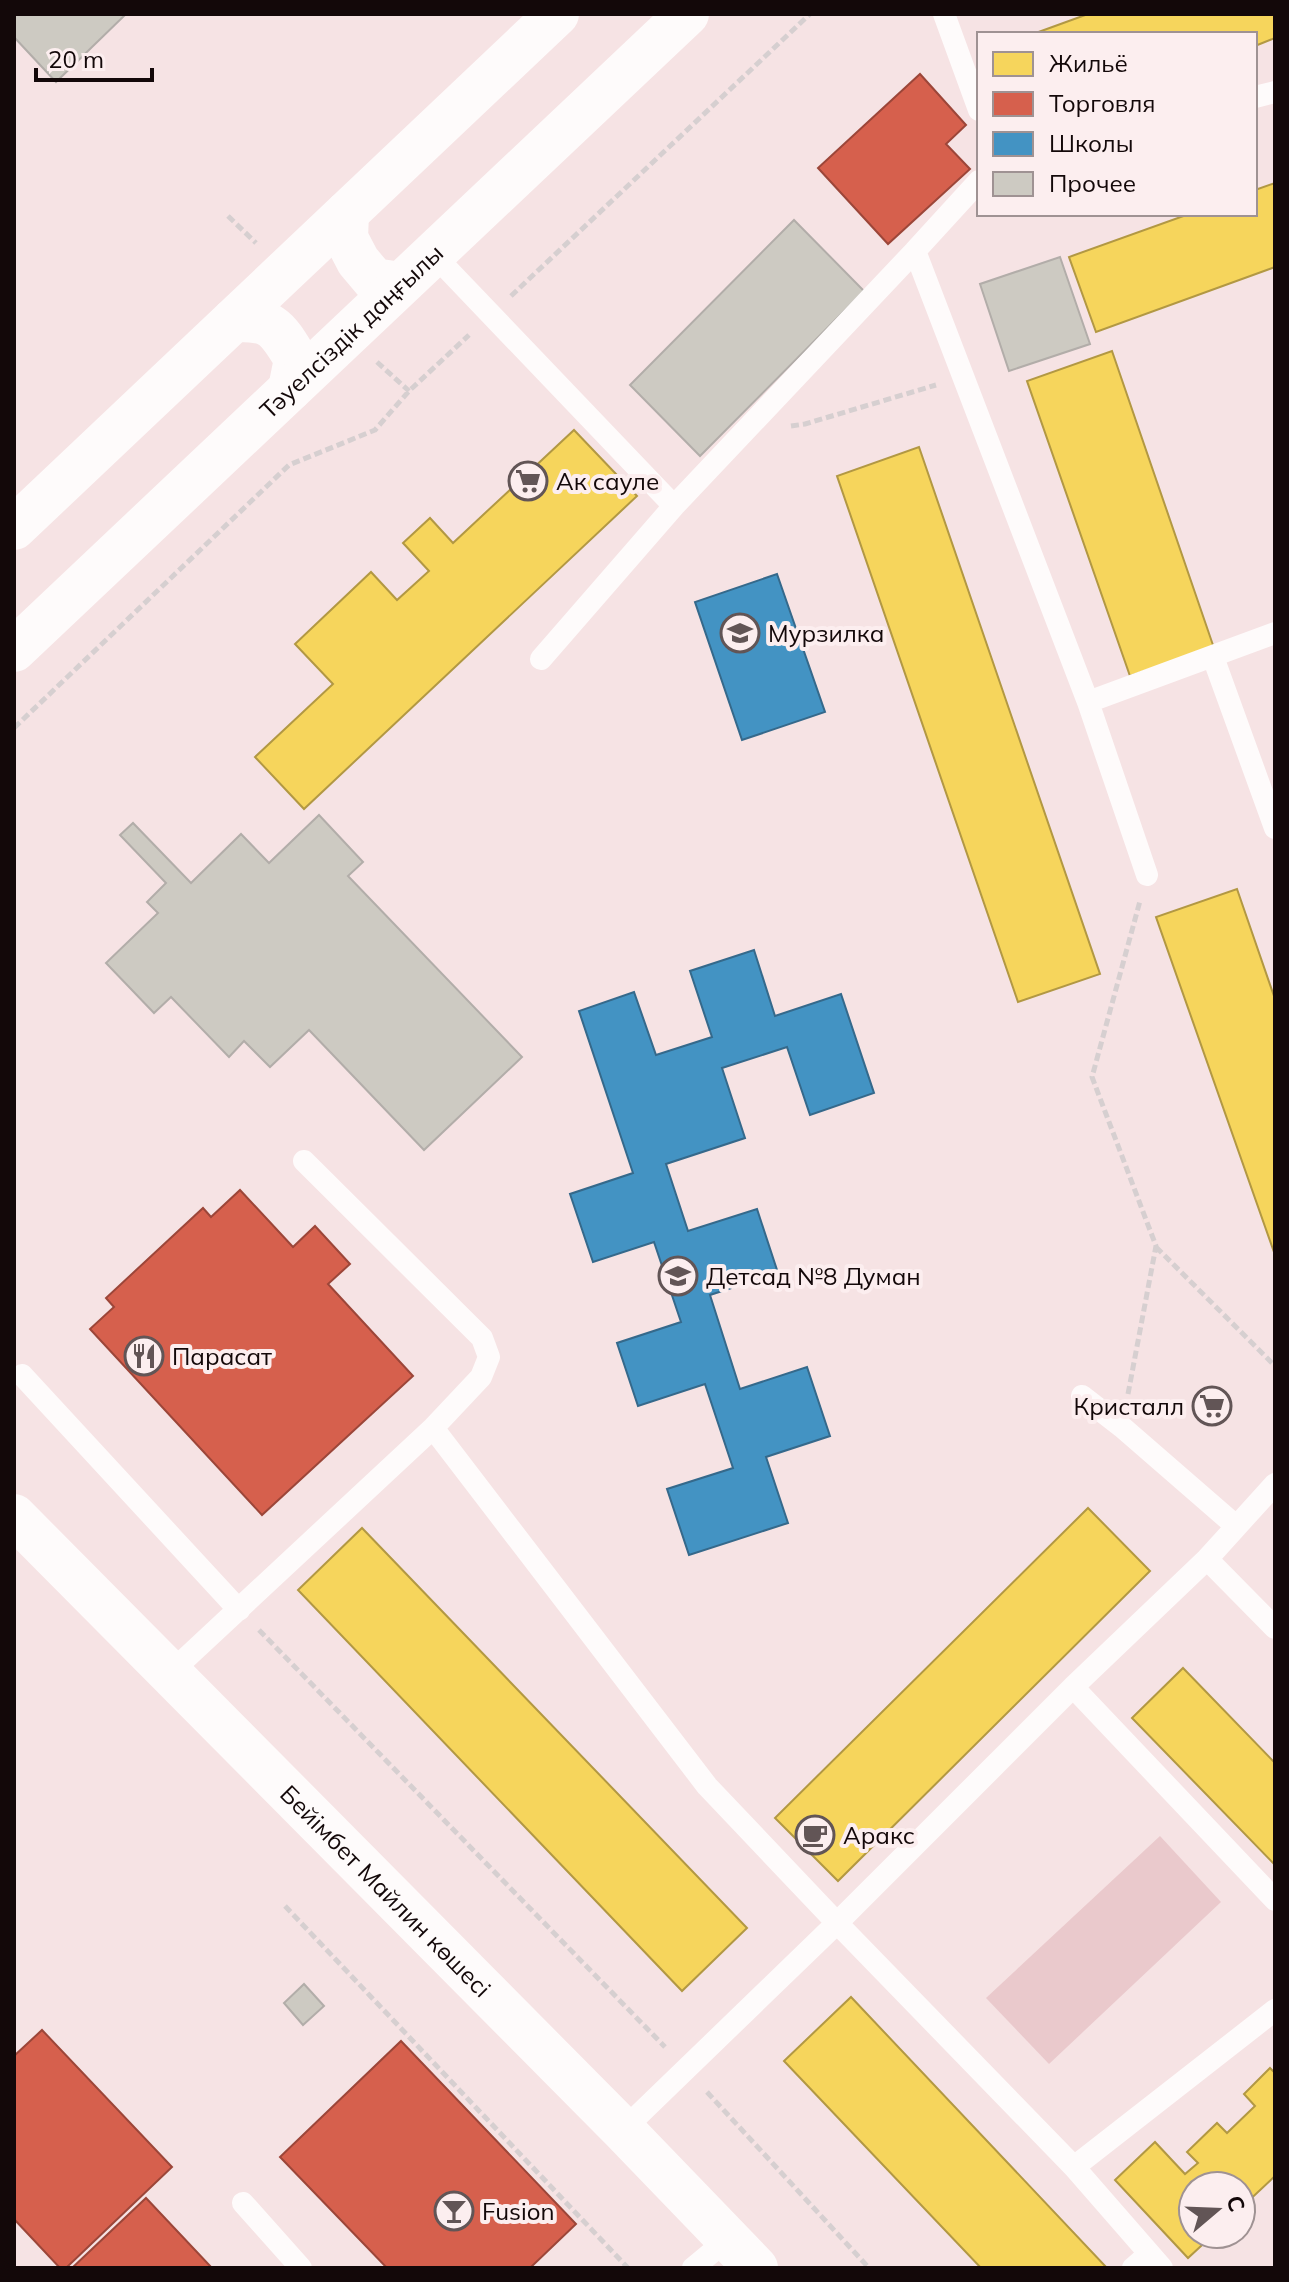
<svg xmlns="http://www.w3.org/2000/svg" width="1289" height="2282" font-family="Mulish,sans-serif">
<rect width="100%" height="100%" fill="#f6e3e4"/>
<path fill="#eac9cc" d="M 1160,1836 L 1221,1902 L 1049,2064 L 986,1998 Z"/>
<path fill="#f6d55c" stroke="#b29843" stroke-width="2" d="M 1088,14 L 1275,14 L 1275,38 L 1255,46 L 1255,34 L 1033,34 Z
M 1275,183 L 1275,267 L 1096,332 L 1069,257 L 1189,214 L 1255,214 L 1255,190 Z
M 1112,351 L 1214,648 L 1130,676 L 1027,381 Z
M 574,430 L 637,496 L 304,809 L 255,757 L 333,684 L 295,644 L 371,572 L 397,600 L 429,571 L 403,543 L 430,518 L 453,543 Z
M 919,447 L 1100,974 L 1018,1002 L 837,476 Z
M 1237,889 L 1275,999 L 1275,1255 L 1156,917 Z
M 1088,1508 L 1150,1571 L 838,1881 L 775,1818 Z
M 362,1528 L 747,1928 L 682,1991 L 298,1590 Z
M 1183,1668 L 1275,1763 L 1275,1865 L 1132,1718 Z
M 851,1997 L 1107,2268 L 981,2268 L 784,2061 Z
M 1270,2068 L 1275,2073 L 1275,2176 L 1241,2208 L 1241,2186 L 1193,2186 L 1193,2234 L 1214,2234 L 1188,2258 L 1115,2180 L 1155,2142 L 1185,2174 L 1198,2163 L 1187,2152 L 1217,2123 L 1227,2133 L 1255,2106 L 1244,2094 Z"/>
<path fill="#d6604d" stroke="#9c4639" stroke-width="2" d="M 920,74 L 966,125 L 946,144 L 970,169 L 888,244 L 818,168 Z
M 240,1190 L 293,1247 L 315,1226 L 350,1264 L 328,1284 L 413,1376 L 262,1515 L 90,1329 L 114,1307 L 106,1298 L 203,1208 L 211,1217 Z
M 42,2030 L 172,2167 L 66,2268 L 60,2268 L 14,2219 L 14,2056 Z
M 401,2041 L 576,2224 L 530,2268 L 387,2268 L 280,2157 Z
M 146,2198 L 212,2268 L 72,2268 Z"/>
<path fill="#4393c3" stroke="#35698b" stroke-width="2" d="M 777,574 L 825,712 L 742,740 L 695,602 Z
M 754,950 L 775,1016 L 841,994 L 874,1093 L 810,1115 L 787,1047 L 722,1068 L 745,1138 L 666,1164 L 688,1231 L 757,1209 L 778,1273 L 710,1295 L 740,1389 L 807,1367 L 830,1436 L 766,1457 L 788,1523 L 689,1555 L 667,1489 L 733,1468 L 705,1384 L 638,1406 L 617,1343 L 681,1322 L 654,1242 L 593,1262 L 570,1194 L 633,1173 L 579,1011 L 634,992 L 656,1055 L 712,1037 L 690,971 Z"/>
<path fill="#cdcac2" stroke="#b2ada9" stroke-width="2" d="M 14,14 L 126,14 L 56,82 L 14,37 Z
M 794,220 L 864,291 L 700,456 L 630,385 Z
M 1060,257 L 1090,344 L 1009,371 L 980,284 Z
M 319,815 L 363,862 L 348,876 L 522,1057 L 424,1150 L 309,1030 L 270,1067 L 244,1041 L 229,1057 L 171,997 L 154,1013 L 106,963 L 158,913 L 147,902 L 166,883 L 120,835 L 133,823 L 191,883 L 241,834 L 269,863 Z
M 304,1984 L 324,2006 L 303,2025 L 284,2003 Z"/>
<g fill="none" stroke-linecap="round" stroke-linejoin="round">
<path stroke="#d6cfd0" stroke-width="5" stroke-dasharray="8 4" stroke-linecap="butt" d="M 228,216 L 256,243
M 511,296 L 810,14
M 377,362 L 409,391
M 791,426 L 805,424 L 936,385
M 14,728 L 289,465 L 375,430 L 409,391 L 469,335
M 1156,1247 L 1275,1366
M 1128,1394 L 1156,1246 L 1092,1077 L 1140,901
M 259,1630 L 665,2047
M 285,1906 L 628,2268
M 707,2092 L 869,2268"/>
<path stroke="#fefbfb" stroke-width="22" d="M 944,14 L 979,110
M 1255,97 L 1275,92
M 915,251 L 979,181
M 433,254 L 674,506 L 915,251 L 1088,702 L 1275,633
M 1213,657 L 1275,828
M 541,659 L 674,506
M 1088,702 L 1147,875
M 22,1375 L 239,1610
M 1082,1396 L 1122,1427 L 1236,1526
M 433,1428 L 707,1786 L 837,1923 L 1074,2167 L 1162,2268
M 1207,1559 L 1275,1628
M 170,1673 L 433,1428 L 481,1377 L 489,1357 L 482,1338 L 304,1161
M 1073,1687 L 1275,1900
M 623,2130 L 837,1923 L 1073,1687 L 1207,1559 L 1275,1484
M 1074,2167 L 1275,2010
M 243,2203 L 301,2268
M 693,2268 L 728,2239
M 1133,2268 L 1149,2254"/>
<g stroke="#fefbfb" stroke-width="44">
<path d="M 347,213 L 346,238 L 358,261 L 374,280 L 400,284"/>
<path d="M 234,320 C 273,319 277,328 296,359 L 290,389"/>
<path d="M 14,528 L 557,14"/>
<path id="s1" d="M 14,650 L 687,14"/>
<path id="s2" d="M 14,1516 L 623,2130 L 756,2268"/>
</g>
</g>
<defs>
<symbol id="supermarket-ring" viewBox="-11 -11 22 22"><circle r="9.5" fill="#fceeef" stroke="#625556" stroke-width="1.5"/><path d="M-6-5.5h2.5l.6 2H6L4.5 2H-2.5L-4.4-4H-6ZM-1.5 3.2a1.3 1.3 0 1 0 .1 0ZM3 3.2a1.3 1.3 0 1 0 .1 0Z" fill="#625556"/></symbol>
<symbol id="school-ring" viewBox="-11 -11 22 22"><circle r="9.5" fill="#fceeef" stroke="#625556" stroke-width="1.5"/><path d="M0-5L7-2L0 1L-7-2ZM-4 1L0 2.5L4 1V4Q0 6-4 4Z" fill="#625556"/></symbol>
<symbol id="restaurant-ring" viewBox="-11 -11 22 22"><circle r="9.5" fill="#fceeef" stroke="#625556" stroke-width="1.5"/><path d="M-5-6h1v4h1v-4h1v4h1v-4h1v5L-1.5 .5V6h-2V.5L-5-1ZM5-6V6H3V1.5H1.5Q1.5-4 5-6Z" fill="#625556"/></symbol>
<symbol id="cafe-ring" viewBox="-11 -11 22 22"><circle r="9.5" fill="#fceeef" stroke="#625556" stroke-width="1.5"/><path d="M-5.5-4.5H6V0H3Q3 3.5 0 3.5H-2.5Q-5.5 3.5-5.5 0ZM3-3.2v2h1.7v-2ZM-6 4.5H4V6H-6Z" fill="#625556"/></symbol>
<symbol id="bar-ring" viewBox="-11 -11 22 22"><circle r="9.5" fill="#fceeef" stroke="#625556" stroke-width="1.5"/><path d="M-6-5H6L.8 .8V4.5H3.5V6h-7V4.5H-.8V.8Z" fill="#625556"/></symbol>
</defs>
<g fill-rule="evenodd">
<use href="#supermarket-ring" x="506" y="459" width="44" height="44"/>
<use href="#school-ring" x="718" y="611" width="44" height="44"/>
<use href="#school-ring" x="656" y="1254" width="44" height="44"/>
<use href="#restaurant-ring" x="122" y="1334" width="44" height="44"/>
<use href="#supermarket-ring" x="1190" y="1384" width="44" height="44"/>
<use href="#cafe-ring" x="793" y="1813" width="44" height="44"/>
<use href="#bar-ring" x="432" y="2189" width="44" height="44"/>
</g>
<g text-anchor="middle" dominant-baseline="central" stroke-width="8" stroke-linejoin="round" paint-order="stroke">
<g font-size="24" fill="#130809" stroke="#fceeef">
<text stroke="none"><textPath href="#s1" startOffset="464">Тәуелсіздік даңғылы</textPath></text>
<text stroke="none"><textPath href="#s2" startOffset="528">Бейімбет Майлин көшесі</textPath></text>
</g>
<g font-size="24" fill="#130809" stroke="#fceeef" text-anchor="start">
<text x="556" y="481">Ак сауле</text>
<text x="768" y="633">Мурзилка</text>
<text x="706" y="1276">Детсад №8 Думан</text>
<text x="172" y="1356">Парасат</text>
<text x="1184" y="1406" text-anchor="end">Кристалл</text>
<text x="843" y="1835">Аракс</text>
<text x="482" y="2211">Fusion</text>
</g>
</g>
<rect width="1289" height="2282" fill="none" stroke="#130809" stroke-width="32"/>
<rect x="977" y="32" width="280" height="184" fill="#fceeef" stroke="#9f9293" stroke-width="2"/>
<rect x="993" y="52" width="40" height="24" fill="#f6d55c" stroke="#9f9293" stroke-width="2"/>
<text x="1049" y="72" font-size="24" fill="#130809">Жильё</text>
<rect x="993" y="92" width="40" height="24" fill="#d6604d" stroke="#9f9293" stroke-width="2"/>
<text x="1049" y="112" font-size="24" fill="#130809">Торговля</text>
<rect x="993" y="132" width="40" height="24" fill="#4393c3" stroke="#9f9293" stroke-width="2"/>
<text x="1049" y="152" font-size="24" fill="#130809">Школы</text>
<rect x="993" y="172" width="40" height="24" fill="#cdcac2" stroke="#9f9293" stroke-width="2"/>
<text x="1049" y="192" font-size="24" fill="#130809">Прочее</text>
<g transform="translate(1217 2210) rotate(71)"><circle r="38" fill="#fceeef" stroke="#9f9293" stroke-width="2"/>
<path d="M0-6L14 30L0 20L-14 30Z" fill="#625556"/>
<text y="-12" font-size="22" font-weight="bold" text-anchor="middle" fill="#130809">С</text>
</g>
<path d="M36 68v12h116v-12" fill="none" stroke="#130809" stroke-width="4"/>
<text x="48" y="68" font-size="24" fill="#130809" stroke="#fceeef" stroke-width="6" paint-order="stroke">20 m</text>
</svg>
